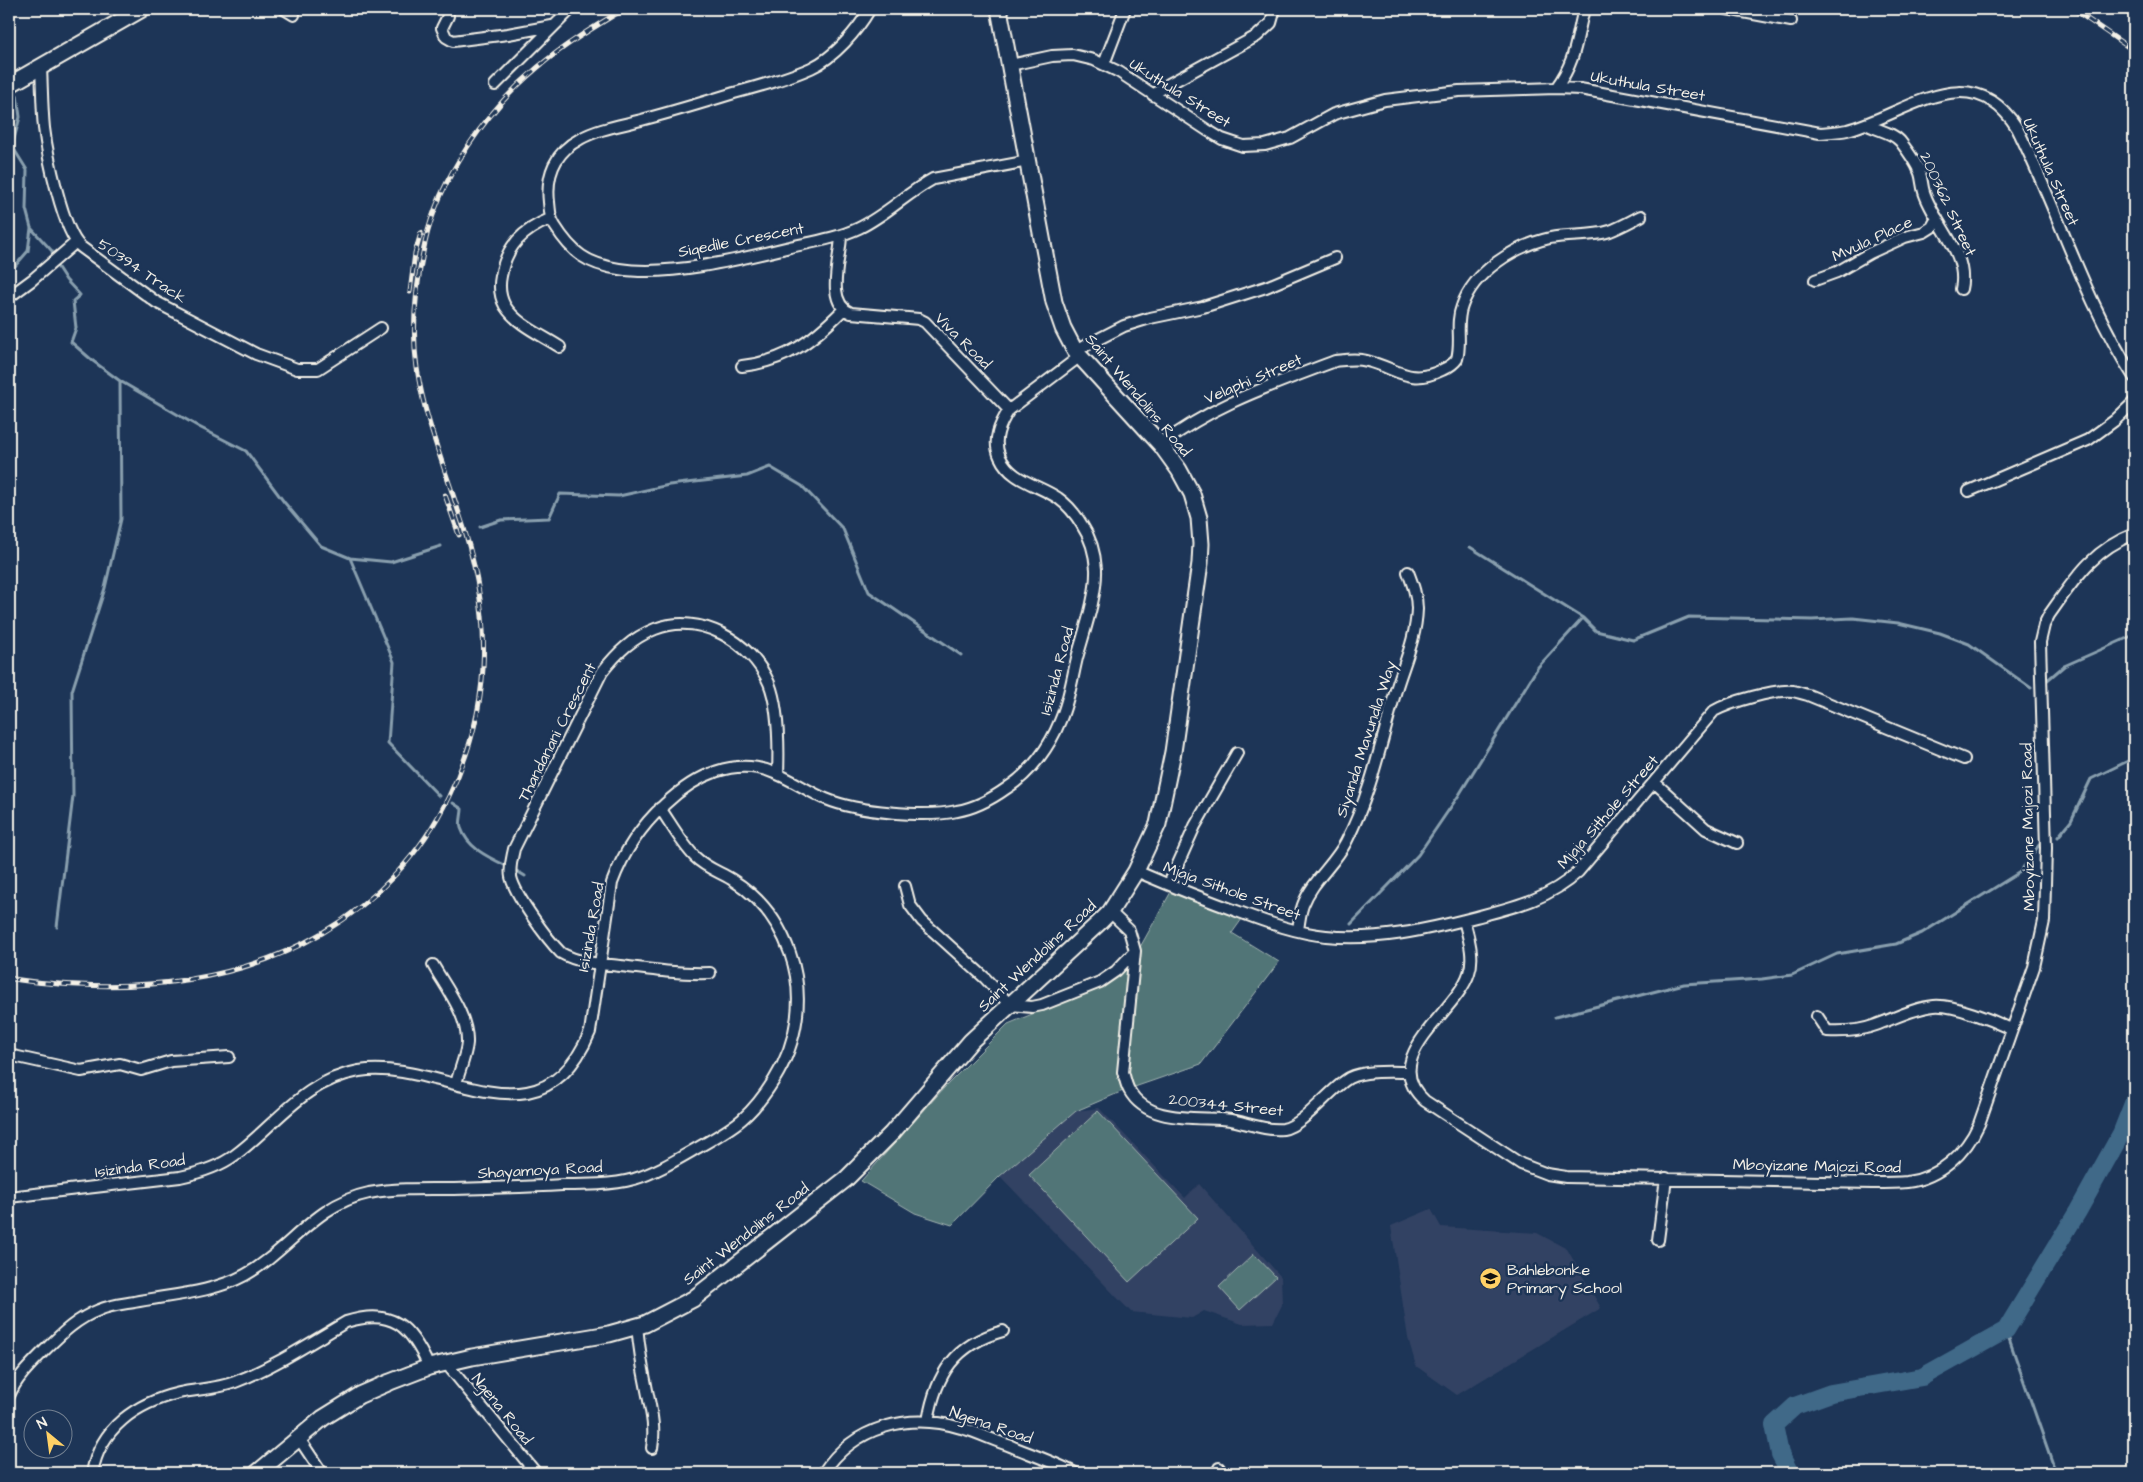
<svg xmlns="http://www.w3.org/2000/svg" width="2143" height="1482" font-family="'Architects Daughter',sans-serif">
<rect width="100%" height="100%" fill="#1d3557"/>
<filter id="ink" filterUnits="userSpaceOnUse"><feTurbulence type="fractalNoise" baseFrequency=".02" numOctaves="2"/><feDisplacementMap in="SourceGraphic" scale="10" xChannelSelector="R" yChannelSelector="G"/><feConvolveMatrix kernelMatrix="1 2 1 2 8 2 1 2 1" color-interpolation-filters="sRGB"/></filter>
<g filter="url(#ink)">
<path fill="#334263" d="M 1099,1108 L 1185,1198 L 1199,1184 L 1281,1277 L 1282,1305 L 1273,1323 L 1242,1324 L 1204,1311 L 1192,1318 L 1131,1312 L 1000,1176 L 1076,1111 Z
M 1431,1209 L 1441,1227 L 1537,1233 L 1567,1249 L 1601,1308 L 1457,1395 L 1416,1366 L 1408,1338 L 1391,1226 Z"/>
<path fill="#517577" stroke="#a2b3b0" d="M 1172,890 L 1242,919 L 1232,933 L 1279,962 L 1201,1064 L 1123,1091 L 1076,1111 L 1000,1176 L 952,1225 L 915,1213 L 861,1181 L 944,1088 L 1008,1024 L 1108,983 L 1129,962 L 1139,949 Z
M 1098,1111 L 1198,1218 L 1129,1282 L 1029,1175 Z
M 1254,1254 L 1276,1277 L 1240,1310 L 1219,1287 Z"/>
<g fill="none" stroke-linecap="round" stroke-linejoin="round">
<path stroke="#899fae" stroke-width="3" d="M 9,72 L 9,73
M 17,95 L 20,117 L 12,146 L 27,170 L 26,209 L 31,228 L 52,251 L 53,257
M 55,263 L 66,280 L 80,295 L 73,301 L 76,328 L 71,342 L 93,361 L 120,381 L 199,427 L 246,451 L 284,502 L 321,546 L 350,558 L 394,662 L 388,743 L 439,796
M 9,273 L 28,251 L 31,228
M 480,527 L 501,520 L 549,518 L 560,494 L 619,496 L 669,485 L 747,476 L 770,467 L 802,486 L 843,529 L 869,592 L 961,655
M 1470,547 L 1583,618 L 1596,631 L 1633,640 L 1689,617 L 1812,620 L 1853,618 L 1898,623 L 1940,633 L 1969,644 L 2031,688
M 350,558 L 391,562 L 441,546
M 2044,683 L 2064,666 L 2134,635
M 453,803 L 462,809 C 462,815 459,823 461,828 C 470,855 504,862 525,876
M 2058,837 L 2071,821 L 2091,779 L 2134,758
M 1351,924 L 1418,855 L 1459,795 L 1538,667 L 1583,618
M 57,927 L 73,796 L 72,691 L 105,588 L 121,519 L 120,381
M 1555,1017 L 1684,984 L 1762,979 L 1792,975 L 1837,954 L 1896,944 L 1922,933 L 2020,872 L 2039,845
M 2121,1134 L 2134,1141
M 2006,1330 L 2056,1473
M 446,1472 L 447,1473"/>
<path stroke="#416988" stroke-width="18" d="M 1790,1473 L 1780,1454 L 1774,1425 L 1795,1406 L 1831,1393 L 1922,1377 L 2006,1330 L 2078,1211 L 2121,1134 L 2134,1101"/>
<defs>
<path id="street" d="M 284,9 L 294,15
M 870,9 C 857,31 835,57 811,68 C 786,79 760,86 734,93 C 705,102 675,111 645,119 C 624,125 599,128 580,139 C 555,152 546,175 549,202 C 550,212 550,218 555,226 C 572,253 587,264 619,269 C 669,277 741,259 790,247 C 813,242 838,238 859,228 C 886,215 907,193 933,179 L 1028,161
M 1727,9 L 1791,21
M 448,16 L 442,28 L 446,37 L 453,41 L 508,34 L 552,26
M 1104,64 L 1125,9
M 1010,65 L 1052,56 L 1073,55 L 1094,60 L 1119,72 L 1207,130 L 1222,139 L 1243,146 L 1265,145 L 1290,138 L 1334,114 L 1385,100 L 1459,91 L 1556,88 L 1580,89 L 1820,133 C 1829,132 1838,132 1847,130 C 1906,115 1970,54 2017,128 C 2058,210 2084,300 2134,377
M 41,67 C 42,87 42,108 44,128 C 47,153 63,232 81,247 L 156,302 L 256,354 L 297,369 L 318,369 L 381,328
M 495,85 L 571,9
M 1556,88 C 1576,61 1576,40 1584,9
M 1153,95 L 1169,84 L 1257,36 L 1271,23 L 1275,9
M 1866,124 C 1876,130 1892,132 1900,141 C 1907,150 1916,162 1920,173 C 1922,179 1922,186 1924,192 C 1934,224 1969,253 1961,289
M 550,219 C 523,230 506,246 501,276 C 499,286 500,297 505,306 C 517,325 542,335 560,347
M 841,235 C 841,258 824,302 851,313 L 919,319 L 925,322 L 1009,410
M 1815,280 L 1837,272 L 1870,253 L 1905,237 L 1924,232 L 1932,227 L 1937,218
M 9,297 L 32,280 L 75,243
M 1075,351 L 1124,326 L 1150,318 L 1203,307 L 1266,287 L 1335,258
M 742,366 C 787,361 812,341 843,310
M 1161,445 C 1213,404 1275,384 1335,361 C 1346,360 1356,358 1367,361 C 1397,368 1409,386 1442,370 C 1448,367 1453,365 1457,359 C 1462,341 1455,324 1462,306 C 1474,271 1515,246 1550,238 C 1569,234 1592,237 1610,231 C 1621,227 1631,221 1641,216
M 1969,491 L 2088,440 L 2114,421 L 2134,402
M 1654,782 L 1706,829 L 1737,843
M 1136,871 C 1171,886 1206,900 1242,913 C 1269,923 1297,933 1326,936 C 1377,941 1426,930 1476,917 C 1514,907 1549,899 1578,872 L 1714,711 C 1730,702 1775,689 1793,691 C 1798,692 1803,694 1808,695 L 1964,759
M 1169,884 L 1195,826 L 1237,753
M 905,886 L 910,905 L 922,921 L 985,978 L 1010,1005 L 1032,1007 L 1042,1005 L 1100,982 L 1116,971 L 1135,951
M 1110,912 L 1129,930 L 1135,951 L 1123,1072 C 1125,1078 1126,1085 1129,1090 C 1148,1125 1199,1116 1231,1120 C 1247,1123 1266,1131 1283,1129 C 1303,1126 1330,1089 1349,1078 C 1366,1070 1391,1072 1409,1072
M 1464,920 C 1468,937 1475,956 1469,973 C 1457,1012 1376,1058 1425,1101 L 1521,1164 L 1547,1174 L 1566,1177 L 1872,1183 C 1884,1183 1896,1183 1907,1182 C 1940,1178 1966,1153 1979,1124 L 2034,967 L 2044,921 L 2046,848 L 2040,642 L 2044,625 L 2049,615 C 2074,580 2092,550 2134,534
M 1298,931 C 1299,922 1300,913 1303,905 C 1312,881 1334,865 1346,842 C 1371,794 1381,742 1396,690 C 1404,663 1416,639 1417,609 C 1417,596 1413,585 1408,572
M 433,965 C 446,988 468,1015 467,1043 C 466,1056 459,1071 456,1084
M 710,973 C 680,974 651,970 621,966 C 601,964 578,963 561,953 C 547,939 515,895 511,877 C 509,867 512,859 514,849 L 602,672 C 617,653 632,638 655,629 C 700,612 751,641 769,683 C 779,708 779,747 778,774
M 1817,1016 L 1827,1031 C 1844,1032 1860,1031 1876,1025 C 1895,1018 1914,1008 1934,1006 C 1953,1004 1994,1021 2011,1029
M 9,1055 L 81,1071 L 120,1064 L 141,1070 L 171,1061 L 229,1057
M 9,1197 L 180,1177 C 199,1173 219,1167 235,1155 C 277,1124 303,1081 359,1071 C 443,1058 540,1151 590,1032 L 612,883 C 623,853 641,826 665,804 C 695,776 735,755 777,774 C 794,781 809,792 826,799 C 857,812 925,818 957,811 C 975,808 993,798 1007,788 C 1031,773 1050,746 1060,721 C 1069,701 1072,679 1077,658 C 1084,632 1097,596 1096,569 C 1095,554 1090,537 1082,525 C 1076,515 1068,505 1058,498 C 1037,484 1011,481 1000,457 C 992,440 1000,424 1009,410 L 1079,357
M 1658,1240 L 1666,1178
M 637,1326 C 639,1346 642,1366 646,1385 C 650,1407 656,1426 652,1448
M 446,1363 L 536,1473
M 9,1396 C 16,1378 32,1363 46,1349 C 62,1333 78,1318 99,1310 C 110,1305 122,1304 134,1302 C 170,1295 212,1293 245,1275 C 289,1251 315,1204 369,1193 C 397,1188 426,1189 454,1189 C 490,1188 526,1187 562,1185 C 586,1185 612,1185 634,1179 C 657,1172 678,1159 699,1147 C 736,1126 751,1117 774,1080 C 798,1042 805,996 790,953 C 779,922 759,896 731,879 C 719,872 705,867 695,857 C 682,844 671,824 660,808
M 928,1421 C 936,1374 955,1344 1003,1331
M 298,1437 L 322,1473
M 92,1473 C 100,1428 136,1403 179,1393 C 197,1389 217,1389 235,1382 C 274,1367 310,1343 346,1322 C 393,1307 411,1327 429,1367
M 823,1473 C 854,1426 909,1412 961,1428 C 977,1432 992,1440 1008,1445 C 1030,1454 1054,1462 1075,1473
M 1217,1473 L 1219,1468"/>
<path id="secondary" d="M 9,85 L 142,9
M 257,1473 L 323,1418 L 360,1395 L 390,1382 L 429,1367 L 472,1357 L 609,1334 L 645,1324 L 693,1299 L 846,1179 L 892,1133 L 971,1041 L 1101,921 L 1110,912 L 1136,871 L 1158,824 L 1173,752 L 1200,563 L 1201,544 L 1199,518 L 1192,494 L 1179,470 L 1161,445 L 1075,351 L 1063,328 L 1054,302 L 999,9"/>
</defs>
<use href="#street" stroke="#f4f1e8" stroke-width="14"/>
<use href="#secondary" stroke="#f4f1e8" stroke-width="19"/>
<use href="#street" stroke="#1d3557" stroke-width="10"/>
<use href="#secondary" stroke="#1d3557" stroke-width="15"/>
<defs>
<path id="rail" d="M 2073,9 L 2134,51
M 410,292 L 415,253 L 421,233
M 445,495 L 459,535
M 9,978 C 32,983 55,984 78,985 C 162,989 249,976 322,933 C 377,901 422,853 449,796 C 495,701 492,608 458,510 C 443,463 424,417 417,368 C 411,327 416,284 425,243 C 439,178 487,110 537,68 C 564,45 594,27 624,9"/>
</defs>
<use href="#rail" stroke="#f4f1e8" stroke-width="5"/>
<use href="#rail" stroke="#1d3557" stroke-width="3" stroke-dasharray="9" stroke-linecap="butt"/>
</g>
</g>
<defs>
<symbol id="school-disc" viewBox="-11 -11 22 22"><circle r="9.5" fill="#ffd166" stroke="#1d3557"/><path d="M0-5L7-2L0 1L-7-2ZM-4 1L0 2.5L4 1V4Q0 6-4 4Z" fill="#111"/></symbol>
</defs>
<g fill-rule="evenodd">
<use href="#school-disc" x="1478" y="1266" width="25" height="25"/>
</g>
<g text-anchor="middle" dominant-baseline="central" stroke-width="5" stroke-linejoin="round" paint-order="stroke">
<g font-size="16" fill="#f4f1e8" stroke="#1d3557">
<text transform="translate(1648 86) rotate(10)">Ukuthula Street</text>
<text transform="translate(1180 93) rotate(32)">Ukuthula Street</text>
<text transform="translate(2051 172) rotate(66)">Ukuthula Street</text>
<text transform="translate(1948 204) rotate(65)">200362 Street</text>
<text transform="translate(1872 239) rotate(-25)">Mvula Place</text>
<text transform="translate(741 240) rotate(-11)">Siqedile Crescent</text>
<text transform="translate(142 271) rotate(34)">50394 Track</text>
<text transform="translate(963 341) rotate(45)">Viva Road</text>
<text transform="translate(1253 379) rotate(-23)">Velaphi Street</text>
<text transform="translate(1138 395) rotate(50)">Saint Wendolins Road</text>
<text transform="translate(1057 671) rotate(-75)">Isizinda Road</text>
<text transform="translate(557 732) rotate(-63)">Thandanani Crescent</text>
<text transform="translate(1366 739) rotate(-72)">Siyanda Mavundla Way</text>
<text transform="translate(1608 812) rotate(-49)">Mjaja Sithole Street</text>
<text transform="translate(2028 827) rotate(-91)">Mboyizane Majozi Road</text>
<text transform="translate(1232 891) rotate(20)">Mjaja Sithole Street</text>
<text transform="translate(591 927) rotate(-80)">Isizinda Road</text>
<text transform="translate(1037 956) rotate(-43)">Saint Wendolins Road</text>
<text transform="translate(1226 1105) rotate(6)">200344 Street</text>
<text transform="translate(140 1166) rotate(-8)">Isizinda Road</text>
<text transform="translate(1817 1166) rotate(1)">Mboyizane Majozi Road</text>
<text transform="translate(540 1170) rotate(-3)">Shayamoya Road</text>
<text transform="translate(746 1234) rotate(-38)">Saint Wendolins Road</text>
<text transform="translate(502 1409) rotate(51)">Ngena Road</text>
<text transform="translate(991 1425) rotate(19)">Ngena Road</text>
</g>
<g font-size="16" fill="#f4f1e8" stroke="#1d3557" text-anchor="start">
<text x="1507" y="1270">Bahlebonke<tspan x="1507" dy="18">Primary School</tspan></text>
</g>
</g>
<rect width="2143" height="1482" fill="none" stroke="#1d3557" stroke-width="30"/>
<rect x="15" y="15" width="2113" height="1452" fill="none" stroke="#f4f1e8" stroke-width="2" filter="url(#ink)"/>
<g transform="translate(48 1434) rotate(331)"><circle r="24" fill="#1d3557" stroke="#738091"/>
<path d="M0-4L9 19L0 12L-9 19Z" fill="#ffd166"/>
<text y="-8" font-size="14" font-weight="bold" text-anchor="middle" fill="#f4f1e8">N</text>
</g>
</svg>
